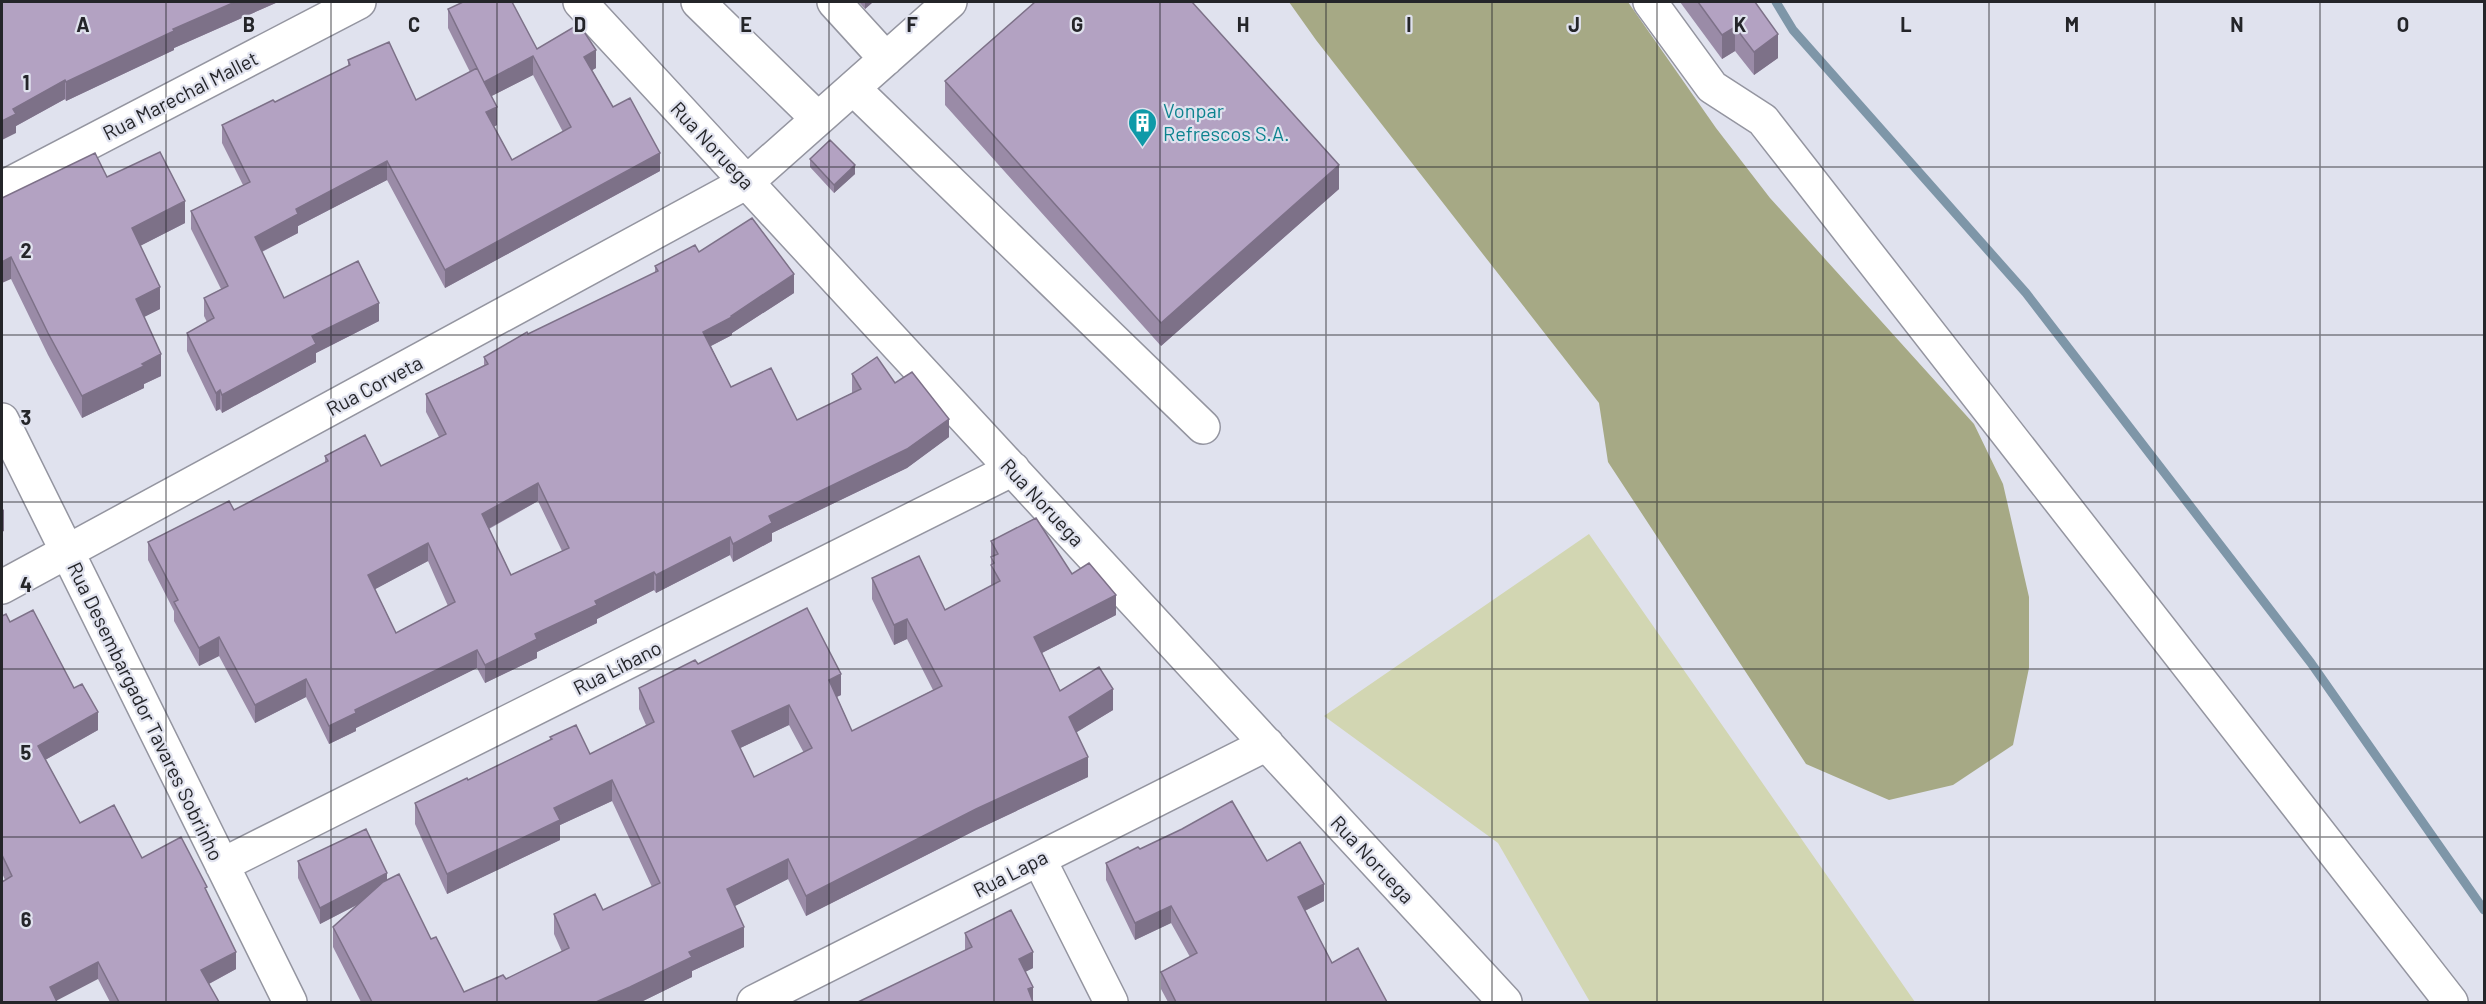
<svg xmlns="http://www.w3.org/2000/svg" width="2486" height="1004" font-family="Barlow,sans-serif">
<rect width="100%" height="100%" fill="#e0e2ee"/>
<path fill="#d2d6b2" d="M 1589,534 L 1915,1002 L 1590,1002 L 1498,843 L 1324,716 Z"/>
<path fill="#a6a985" d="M 1289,2 L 1628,2 L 1716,128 L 1770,198 L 1974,424 L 2003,484 L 2029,597 L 2029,668 L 2013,745 L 1953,785 L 1889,800 L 1806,764 L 1608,462 L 1599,403 L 1316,40 Z"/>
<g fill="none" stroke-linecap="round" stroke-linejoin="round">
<path stroke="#7e96a8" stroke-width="9" d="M 1776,2 L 1793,30 L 2026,293 L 2311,663 L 2484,910"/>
<defs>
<path id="minor" d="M 580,2 L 1505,1002
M 698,2 L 818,119
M 834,2 L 886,59
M 1650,2 L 1712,87 L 1763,120 L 2451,1002
M 853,88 L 1203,427
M 2,188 L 359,2
M 2,420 L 290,1002
M 2,587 L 747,182 L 950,2
M 1039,859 L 1111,1002
M 222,865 L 1013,469
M 754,1002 L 1267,744"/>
</defs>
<use href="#minor" stroke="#9495a0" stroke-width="36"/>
<use href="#minor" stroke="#fff" stroke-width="33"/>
</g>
<path fill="#9a8ba7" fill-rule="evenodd" d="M 2,2 L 278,2 L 174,48 L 174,50 L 66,101 L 65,99 L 16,126 L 16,133 Z
M 859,2 L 873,2 L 865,9 Z
M 1680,2 L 1755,2 L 1778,58 L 1754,75 L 1735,51 L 1722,59 Z
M 448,9 L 537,49 L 596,68 L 592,70 L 613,107 L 660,171 L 445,288 L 387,180 L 298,226 L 298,233 L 262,252 L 284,298 L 379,321 L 316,353 L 316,362 L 222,413 L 220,409 L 216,411 L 187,351 L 187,333 L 207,322 L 204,316 L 204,298 L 221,289 L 191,229 L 191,211 L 243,185 L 222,143 L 222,125 L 275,102 L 348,66 L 348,60 L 416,100 L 470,72 L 448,28 ZM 533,75 L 563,132 L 512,160 L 494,127 L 497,125 L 491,96 Z
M 945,81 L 1339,189 L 1161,346 L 945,105 Z
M 810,159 L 855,174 L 834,193 L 810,167 Z
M 107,177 L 185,223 L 140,246 L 160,309 L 144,317 L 161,376 L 144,384 L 144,388 L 82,418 L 48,355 L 11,279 L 2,198 Z
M 699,252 L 794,293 L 732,333 L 732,335 L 711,346 L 731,387 L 797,420 L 852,393 L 852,374 L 895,383 L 949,437 L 907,468 L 772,533 L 772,541 L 733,562 L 730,555 L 656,593 L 654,590 L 597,619 L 597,623 L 537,652 L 537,658 L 485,683 L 477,668 L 356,728 L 356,731 L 329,744 L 306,697 L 255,723 L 219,656 L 199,666 L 174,621 L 174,611 L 148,560 L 148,542 L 234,510 L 325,463 L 325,456 L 381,466 L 439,437 L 426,412 L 426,394 L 484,365 L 484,357 L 528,334 L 655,273 L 655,266 ZM 538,501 L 562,551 L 511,575 L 489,529 ZM 428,561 L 448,606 L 396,633 L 375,589 Z
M 991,541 L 1072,574 L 1116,615 L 1042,653 L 1060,691 L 1113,710 L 1076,732 L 1088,777 L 976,830 L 806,916 L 788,879 L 735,906 L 744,947 L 692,971 L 692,977 L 641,1002 L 361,1002 L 333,947 L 333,927 L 357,905 L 320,924 L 298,878 L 298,861 L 387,880 L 431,939 L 464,992 L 506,979 L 562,952 L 554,934 L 554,914 L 603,910 L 652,887 L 612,801 L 560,825 L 560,840 L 447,894 L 415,824 L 415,803 L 468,780 L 550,740 L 550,737 L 590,754 L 646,725 L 639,709 L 639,688 L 698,664 L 841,695 L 837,697 L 852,731 L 933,690 L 907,639 L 894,645 L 872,599 L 872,578 L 945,610 L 991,586 ZM 789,725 L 804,753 L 754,777 L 740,748 Z
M 2,616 L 10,622 L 98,730 L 45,760 L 80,823 L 207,893 L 236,969 L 209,984 L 219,1002 L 110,1002 L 98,979 L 5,880 L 2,873 Z
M 1182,829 L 1267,861 L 1324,901 L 1305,911 L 1332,963 L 1387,1002 L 1168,1002 L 1161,989 L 1161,972 L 1190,957 L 1171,923 L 1135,940 L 1106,880 L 1106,863 L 1140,849 Z
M 965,933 L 1033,968 L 1025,972 L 965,950 Z"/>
<path fill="#7d7188" d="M 235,2 L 278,2 L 174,48 L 174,50 L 66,101 L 66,82 L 173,29 Z
M 865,2 L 873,2 L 865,9 Z
M 1735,27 L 1735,51 L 1722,59 L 1722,35 Z
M 1778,34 L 1778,58 L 1754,75 L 1754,52 Z
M 596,50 L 596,68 L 584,75 L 584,57 Z
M 533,56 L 533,75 L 484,100 L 484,82 Z
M 65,80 L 65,99 L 16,126 L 16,133 L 2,140 L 2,121 L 13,109 Z
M 497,107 L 497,125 L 486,130 L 486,112 Z
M 660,153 L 660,171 L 445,288 L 445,270 Z
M 387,161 L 387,180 L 298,226 L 298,233 L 255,255 L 255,237 L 296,209 Z
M 855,165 L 855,174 L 834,193 L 834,185 Z
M 1339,165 L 1339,189 L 1161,346 L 1161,323 Z
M 185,201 L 185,223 L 132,250 L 132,228 Z
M 11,257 L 11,279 L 2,283 L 2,262 Z
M 794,274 L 794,293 L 732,333 L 732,335 L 703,350 L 703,332 L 731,316 Z
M 160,287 L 160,309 L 136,321 L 136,299 Z
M 379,303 L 379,321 L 316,353 L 316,362 L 222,413 L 222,395 L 312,336 Z
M 161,354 L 161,376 L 144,384 L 144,388 L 82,418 L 82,396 L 142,364 Z
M 220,390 L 220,409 L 216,411 L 216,393 Z
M 949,419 L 949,437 L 907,468 L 772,533 L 772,541 L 733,562 L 733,544 L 769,516 Z
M 538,483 L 538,501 L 482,532 L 482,514 Z
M 4,509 L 4,531 L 2,532 L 2,511 Z
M 730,537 L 730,555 L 656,593 L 656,575 Z
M 428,543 L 428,561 L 368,593 L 368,575 Z
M 654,572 L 654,590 L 597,619 L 597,623 L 537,652 L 537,658 L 485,683 L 485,665 L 535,634 L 595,601 Z
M 1116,595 L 1116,615 L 1034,657 L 1034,637 Z
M 907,619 L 907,639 L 894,645 L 894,625 Z
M 219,637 L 219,656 L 199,666 L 199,648 Z
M 477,650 L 477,668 L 356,728 L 356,731 L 329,744 L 329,726 L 355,710 Z
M 841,674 L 841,695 L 829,700 L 829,680 Z
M 306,679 L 306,697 L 255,723 L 255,705 Z
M 1113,689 L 1113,710 L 1069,737 L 1069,717 Z
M 789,705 L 789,725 L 732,752 L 732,731 Z
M 98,712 L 98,730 L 38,764 L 38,746 Z
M 1088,757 L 1088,777 L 976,830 L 806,916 L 806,896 L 976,809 Z
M 612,780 L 612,801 L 560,825 L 560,840 L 447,894 L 447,874 L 554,808 Z
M 788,859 L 788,879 L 727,910 L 727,889 Z
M 387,873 L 387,889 L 320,924 L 320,908 Z
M 1324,884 L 1324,901 L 1298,914 L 1298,897 Z
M 1171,906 L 1171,923 L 1135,940 L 1135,923 Z
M 744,927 L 744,947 L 692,971 L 692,977 L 641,1002 L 596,1002 L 689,952 Z
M 236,952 L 236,969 L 201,988 L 201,970 Z
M 1033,952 L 1033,968 L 1019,975 L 1019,959 Z
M 98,962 L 98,979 L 54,1002 L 50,987 Z
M 1033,987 L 1033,1002 L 1028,989 Z"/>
<path fill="#b3a2c2" stroke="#7d7188" stroke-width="1.5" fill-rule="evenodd" d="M 2,2 L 235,2 L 173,29 L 174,31 L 66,82 L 65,80 L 13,109 L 16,114 L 2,121 Z
M 463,2 L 512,2 L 537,49 L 579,24 L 596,50 L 584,57 L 613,107 L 630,98 L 660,153 L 445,270 L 387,161 L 296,209 L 298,214 L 255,237 L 284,298 L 358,261 L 379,303 L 312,336 L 316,344 L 222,395 L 220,390 L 216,393 L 187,333 L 214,318 L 204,298 L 228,286 L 191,211 L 250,182 L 222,125 L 273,100 L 275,102 L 350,65 L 348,60 L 389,42 L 416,100 L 477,68 L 484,82 L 448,9 ZM 533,56 L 571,127 L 512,160 L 486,112 L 497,107 L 484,82 Z
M 1035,2 L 1192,2 L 1339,165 L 1161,323 L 945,81 Z
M 1698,2 L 1755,2 L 1778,34 L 1754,52 L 1735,27 L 1722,35 Z
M 830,140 L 855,165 L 834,185 L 810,159 Z
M 160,152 L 185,201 L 132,228 L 160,287 L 136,299 L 161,354 L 142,364 L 144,366 L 82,396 L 48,333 L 11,257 L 2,262 L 2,198 L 95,153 L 107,177 Z
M 752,218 L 794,274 L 731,316 L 732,317 L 703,332 L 731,387 L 771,368 L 797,420 L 861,389 L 852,374 L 877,357 L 895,383 L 912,372 L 949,419 L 907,449 L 769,516 L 772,523 L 733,544 L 730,537 L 656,575 L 654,572 L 595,601 L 597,605 L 535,634 L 537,639 L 485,665 L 477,650 L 355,710 L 356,713 L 329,726 L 306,679 L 255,705 L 219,637 L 199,648 L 174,602 L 178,600 L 148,542 L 229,501 L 234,510 L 328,461 L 325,456 L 365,435 L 381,466 L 446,434 L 426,394 L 488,364 L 484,357 L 527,332 L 528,334 L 658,271 L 655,266 L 695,245 L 699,252 ZM 538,483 L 569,548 L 511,575 L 482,514 ZM 428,543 L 455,602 L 396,633 L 368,575 Z
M 1036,518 L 1072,574 L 1089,563 L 1116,595 L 1034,637 L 1060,691 L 1099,667 L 1113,689 L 1069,717 L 1088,757 L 976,809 L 806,896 L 788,859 L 727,889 L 744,927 L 689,952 L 692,957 L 630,987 L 596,1002 L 372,1002 L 333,927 L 383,882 L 399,874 L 431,939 L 436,937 L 464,992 L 503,975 L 506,979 L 569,948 L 554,914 L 595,894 L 603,910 L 660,883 L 612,780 L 554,808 L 560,820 L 447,874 L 415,803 L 467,778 L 468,780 L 552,739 L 550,737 L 576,725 L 590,754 L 654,722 L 639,688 L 695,660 L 698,664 L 807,608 L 841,674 L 829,680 L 852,731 L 942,686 L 907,619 L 894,625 L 872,578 L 919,556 L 945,610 L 1000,581 L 991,565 L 994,563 L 991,557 L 998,554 L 991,541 ZM 789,705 L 812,748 L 754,777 L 732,731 Z
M 33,610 L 74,688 L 82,684 L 98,712 L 38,746 L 80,823 L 114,805 L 142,858 L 181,837 L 207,887 L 205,888 L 236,952 L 201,970 L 219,1002 L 119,1002 L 98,962 L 50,987 L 57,1002 L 2,1002 L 2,882 L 12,876 L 2,855 L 2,616 L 6,614 L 10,622 Z
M 1232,801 L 1267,861 L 1300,842 L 1324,884 L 1298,897 L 1332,963 L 1358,948 L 1387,1002 L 1176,1002 L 1161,972 L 1197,953 L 1171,906 L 1135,923 L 1106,863 L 1138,847 L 1140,849 L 1182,829 Z
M 366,829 L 387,873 L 320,908 L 298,861 Z
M 1011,910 L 1033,952 L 1019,959 L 1033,987 L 1028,989 L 1033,1002 L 858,1002 L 972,947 L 965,933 Z"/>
<path fill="none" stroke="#242529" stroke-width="1.5" stroke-opacity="0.55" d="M 166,2 L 166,1002M 331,2 L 331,1002M 497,2 L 497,1002M 663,2 L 663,1002M 829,2 L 829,1002M 994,2 L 994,1002M 1160,2 L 1160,1002M 1326,2 L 1326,1002M 1492,2 L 1492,1002M 1657,2 L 1657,1002M 1823,2 L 1823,1002M 1989,2 L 1989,1002M 2155,2 L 2155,1002M 2320,2 L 2320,1002M 2,167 L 2484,167M 2,335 L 2484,335M 2,502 L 2484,502M 2,669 L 2484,669M 2,837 L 2484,837"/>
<defs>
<symbol id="building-pin" viewBox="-11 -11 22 30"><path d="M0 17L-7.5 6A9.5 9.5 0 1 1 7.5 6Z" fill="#0f9aa8" stroke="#e0e2ee"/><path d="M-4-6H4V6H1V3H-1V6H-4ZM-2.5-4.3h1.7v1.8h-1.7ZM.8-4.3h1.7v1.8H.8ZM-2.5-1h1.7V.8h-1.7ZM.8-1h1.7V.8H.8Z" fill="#fff"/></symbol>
</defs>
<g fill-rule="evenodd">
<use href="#building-pin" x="1126" y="106" width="33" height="45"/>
</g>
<g text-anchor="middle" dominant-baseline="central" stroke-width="4.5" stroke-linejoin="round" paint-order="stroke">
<g font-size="20" fill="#242529" stroke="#e0e2ee">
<text transform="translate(180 95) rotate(-27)">Rua Marechal Mallet</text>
<text transform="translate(713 145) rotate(47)">Rua Noruega</text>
<text transform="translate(374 385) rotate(-28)">Rua Corveta</text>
<text transform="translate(1043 502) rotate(47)">Rua Noruega</text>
<text transform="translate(617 667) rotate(-27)">Rua Líbano</text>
<text transform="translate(146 711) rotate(64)">Rua Desembargador Tavares Sobrinho</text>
<text transform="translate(1373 859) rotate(47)">Rua Noruega</text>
<text transform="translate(1010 873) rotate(-27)">Rua Lapa</text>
</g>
<g font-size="20" fill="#0d838f" stroke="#e0e2ee" text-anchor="start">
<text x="1163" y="110">Vonpar<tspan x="1163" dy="23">Refrescos S.A.</tspan></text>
</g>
</g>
<g font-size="20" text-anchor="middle" font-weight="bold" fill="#242529" stroke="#e0e2ee" stroke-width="4.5" stroke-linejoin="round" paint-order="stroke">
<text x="83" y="32">A</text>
<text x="249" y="32">B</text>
<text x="414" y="32">C</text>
<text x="580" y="32">D</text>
<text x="746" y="32">E</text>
<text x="912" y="32">F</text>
<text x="1077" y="32">G</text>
<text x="1243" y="32">H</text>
<text x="1409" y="32">I</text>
<text x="1574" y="32">J</text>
<text x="1740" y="32">K</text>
<text x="1906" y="32">L</text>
<text x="2072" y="32">M</text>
<text x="2237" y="32">N</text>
<text x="2403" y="32">O</text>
<text x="26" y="90">1</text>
<text x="26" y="258">2</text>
<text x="26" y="425">3</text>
<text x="26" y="592">4</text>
<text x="26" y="760">5</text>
<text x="26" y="927">6</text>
</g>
<rect width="2486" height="1004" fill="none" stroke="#242529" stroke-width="6"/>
</svg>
